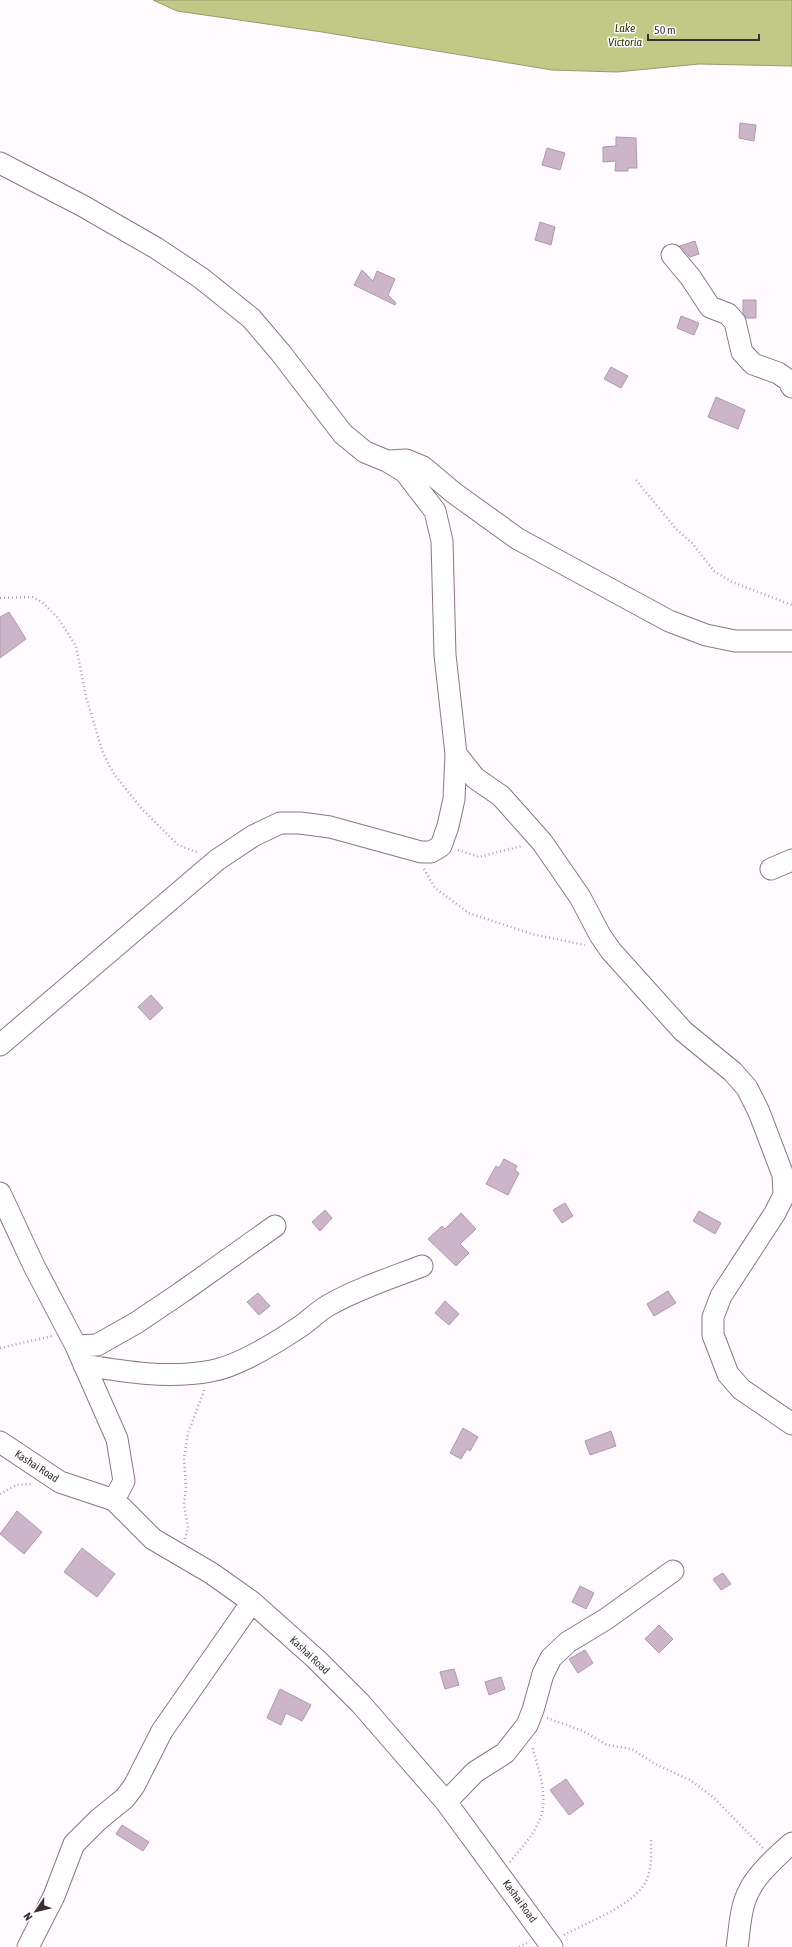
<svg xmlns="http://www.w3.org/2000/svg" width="792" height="1947" font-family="'Asap Condensed',sans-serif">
<rect width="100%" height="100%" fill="#fffafe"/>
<path fill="#c0ca86" stroke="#979c6e" d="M 153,0 L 792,0 L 792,66 L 699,64 L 617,72 L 552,70 L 322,32 L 177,11 Z"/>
<path fill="#cdb5c9" stroke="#af99ab" d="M 740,123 L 756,125 L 754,141 L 739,138 Z
M 616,137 L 636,138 L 637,168 L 628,168 L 628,171 L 615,171 L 616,161 L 603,162 L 603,147 L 616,146 Z
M 547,148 L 565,153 L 560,170 L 542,165 Z
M 540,222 L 555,227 L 551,245 L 535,240 Z
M 695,241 L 699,254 L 690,257 L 680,246 Z
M 362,270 L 373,281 L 377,271 L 395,279 L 388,295 L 396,303 L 395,305 L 354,285 Z
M 743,300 L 756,300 L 756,318 L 746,318 L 743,313 Z
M 681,316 L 699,323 L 694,335 L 677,328 Z
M 611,367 L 628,376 L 621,388 L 604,379 Z
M 716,397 L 745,410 L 738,429 L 708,417 Z
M 9,612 L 26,639 L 0,658 L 0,617 Z
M 151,995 L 163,1008 L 150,1020 L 138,1007 Z
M 504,1159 L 517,1166 L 515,1170 L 519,1173 L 508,1195 L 486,1184 L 496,1166 L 499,1168 Z
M 565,1203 L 573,1216 L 562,1223 L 553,1210 Z
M 325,1210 L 332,1218 L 320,1231 L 312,1222 Z
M 699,1211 L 721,1223 L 715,1234 L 693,1221 Z
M 461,1213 L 476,1229 L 460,1244 L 469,1253 L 456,1266 L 428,1239 L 442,1226 L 445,1229 Z
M 668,1291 L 676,1303 L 654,1316 L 647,1304 Z
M 258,1293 L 270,1306 L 259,1315 L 247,1302 Z
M 445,1301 L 459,1314 L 449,1325 L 435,1313 Z
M 463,1428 L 478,1437 L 470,1451 L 467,1449 L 461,1459 L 450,1453 Z
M 611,1431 L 616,1446 L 590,1455 L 585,1441 Z
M 17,1511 L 42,1532 L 24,1554 L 0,1534 Z
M 82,1548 L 115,1574 L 97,1597 L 64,1572 Z
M 723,1573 L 731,1584 L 721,1590 L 713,1579 Z
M 580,1586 L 594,1593 L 586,1609 L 572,1602 Z
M 659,1625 L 673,1639 L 659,1653 L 645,1639 Z
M 585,1650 L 593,1663 L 578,1673 L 569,1659 Z
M 454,1669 L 459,1685 L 445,1689 L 440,1672 Z
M 501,1677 L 505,1689 L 489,1695 L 485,1682 Z
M 280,1689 L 311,1705 L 302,1721 L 286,1713 L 281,1725 L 267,1718 Z
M 566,1779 L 584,1804 L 569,1815 L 550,1790 Z
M 122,1825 L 149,1842 L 143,1851 L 116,1834 Z"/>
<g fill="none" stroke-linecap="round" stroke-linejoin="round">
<defs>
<path id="minor" d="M 0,163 L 83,206 L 156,248 L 201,278 L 251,318 L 280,352 L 343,434 L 365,452 L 387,461 L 405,472 L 435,511 L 442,541 L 445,655 L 456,754 L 454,799 L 448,826 L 441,846 L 431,852 L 421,852 L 330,827 L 300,823 L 280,823 L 253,836 L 217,860 L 0,1045
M 672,255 L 691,278 L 710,307 L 728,314 L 735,322 L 742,352 L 753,364 L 778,373 L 788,380 L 792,387
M 390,461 L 406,460 L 423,467 L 454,493 L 518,539 L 669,621 L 706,635 L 735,641 L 792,641
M 456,754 L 475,778 L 501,796 L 542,842 L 580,897 L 600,935 L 611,951 L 683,1031 L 733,1072 L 747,1088 L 759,1112 L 783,1175 L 784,1195 L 775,1213 L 721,1296 L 713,1317 L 713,1335 L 728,1374 L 741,1389 L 792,1424
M 771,869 L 792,860
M 0,1193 L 34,1266 L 76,1346 L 117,1439 L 124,1481 L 114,1500
M 76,1346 L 97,1345 L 136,1323 L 182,1292 L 275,1226
M 84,1365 C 126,1372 168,1379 211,1371 C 239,1366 274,1344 298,1328 C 309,1321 318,1311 329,1305 C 359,1288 391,1278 422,1266
M 0,1442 L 60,1482 L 114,1500 L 153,1539 L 211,1573 L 252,1602 L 316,1659 L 361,1704 L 446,1802 L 552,1947
M 446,1802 L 475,1772 L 505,1753 L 527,1725 L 533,1710 L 543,1674 L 551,1658 L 568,1642 L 606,1619 L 673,1571
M 28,1947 L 54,1896 L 74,1844 L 98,1820 L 125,1798 L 134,1786 L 162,1731 L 252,1602
M 737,1947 C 740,1928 740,1906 750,1889 C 758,1873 778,1855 792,1843"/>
</defs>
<use href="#minor" stroke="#8b7688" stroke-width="23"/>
<path stroke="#aba5aa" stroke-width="2.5" stroke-dasharray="1 3" stroke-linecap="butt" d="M 636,480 L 676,529 L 692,543 L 714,571 L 732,582 L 792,605
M 0,598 L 32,597 L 42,602 L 58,618 L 76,646 L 86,697 L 103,753 L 114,774 L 142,809 L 178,845 L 199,853
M 458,850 L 479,857 L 522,846
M 424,869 L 435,888 L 469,913 L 532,934 L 585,945
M 0,1348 L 52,1336
M 0,1494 L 16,1485 L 31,1484
M 185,1539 L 188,1528 L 184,1504 L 186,1487 L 184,1458 L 188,1433 L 205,1388
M 547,1718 L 583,1731 L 607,1745 L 632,1749 L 655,1764 L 690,1780 L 713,1797 L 763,1848
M 510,1862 C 521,1848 534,1835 540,1819 C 549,1796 538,1768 532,1746
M 564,1935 C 589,1921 643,1903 649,1873 C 652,1862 651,1849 651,1839
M 519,1947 L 527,1943"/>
<use href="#minor" stroke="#fff" stroke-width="21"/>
</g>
<g text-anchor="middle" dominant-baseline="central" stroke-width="3" stroke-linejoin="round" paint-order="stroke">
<g font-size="11" fill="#382f37" stroke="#fff">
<text transform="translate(37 1466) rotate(33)">Kashai Road</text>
<text transform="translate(310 1655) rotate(43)">Kashai Road</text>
<text transform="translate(520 1901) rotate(54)">Kashai Road</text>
</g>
<g font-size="12" font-style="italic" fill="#363b05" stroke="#fff">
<text x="625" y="28">Lake<tspan x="625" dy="14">Victoria</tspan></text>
</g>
</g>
<g transform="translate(36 1911) rotate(235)" stroke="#ffffff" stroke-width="3" paint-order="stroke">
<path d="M0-3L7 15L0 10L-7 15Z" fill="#382f37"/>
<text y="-6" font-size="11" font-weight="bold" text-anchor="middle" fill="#382f37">N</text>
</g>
<path d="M648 34v6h111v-6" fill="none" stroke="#382f37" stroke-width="2"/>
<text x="654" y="34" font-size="12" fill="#382f37" stroke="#ffffff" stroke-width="3" paint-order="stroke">50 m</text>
</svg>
